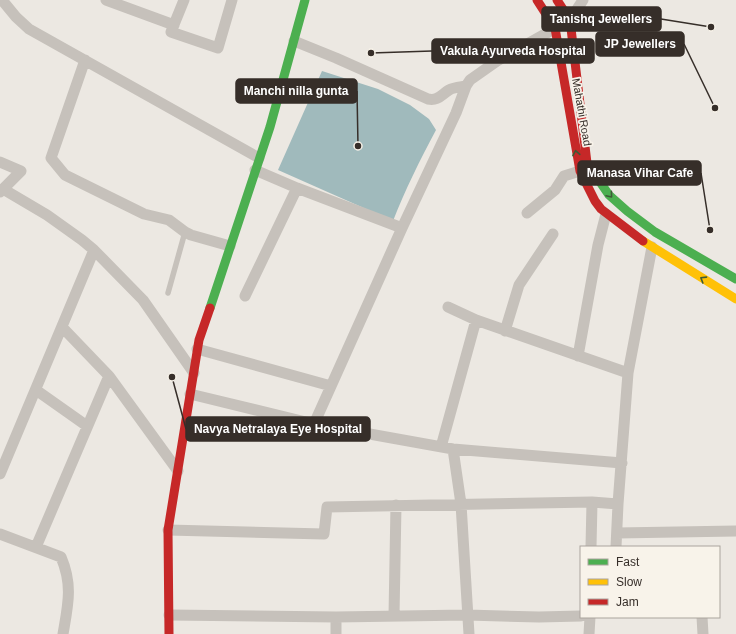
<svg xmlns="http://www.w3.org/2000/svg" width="736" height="634" font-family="Arial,sans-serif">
<rect width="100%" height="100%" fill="#ece8e2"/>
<path fill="#a0babc" d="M 322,71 L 378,89 L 410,105 L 429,119 L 436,130 C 420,160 405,190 393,221 L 278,170 Z"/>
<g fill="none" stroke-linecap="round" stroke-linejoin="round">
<path stroke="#c6c1bb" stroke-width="5.5" d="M 168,293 L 185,232"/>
<path stroke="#c6c1bb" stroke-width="11" d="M 2,0 L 16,17 L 29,29 L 259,158
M 106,0 L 174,25
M 184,0 L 171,32 L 218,48 L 232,0
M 294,41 L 336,58 L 428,99 C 438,101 441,95 449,90 C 454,87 460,87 466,86
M 85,60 L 51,158 L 65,175 L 144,214 L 169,220 L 185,232 L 191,235 L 230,246
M 0,162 L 21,171 L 0,192
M 255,170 L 297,188 L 402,228
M 3,189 L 47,215 L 82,240 L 94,250 L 143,300 L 194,373
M 527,213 L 555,190 L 564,176 L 580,171
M 245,296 L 297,188
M 476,320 L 628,373
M 505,331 L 519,285 L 553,234
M 197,349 L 331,386
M 578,356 L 598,245 L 606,214
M 109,376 L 178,471
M 36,390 L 87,426
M 190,394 L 314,424 L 453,449 L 622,463
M 314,424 L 402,228 L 456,113 L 466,86 L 470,80 L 497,61 L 570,20 L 583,0
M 441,447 L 476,320 L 448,307
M 453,449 L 461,504 L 469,634
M 0,474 L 94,250
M 168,530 L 324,534 L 327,507 L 592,502 L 618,504
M 617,533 L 736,531
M 0,534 L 61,557 C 73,585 68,605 63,634
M 36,547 L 109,376 L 62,327
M 591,547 L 592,502
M 616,547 L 618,504 L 628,373 L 652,247
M 169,615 L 336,617 L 467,615 L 539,617 L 581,616
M 394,616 L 396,505
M 702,617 L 703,634
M 336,634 L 336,617
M 589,634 L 590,617"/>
<path stroke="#4caf50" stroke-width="9" d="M 589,166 L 609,195 L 627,211 L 655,232 L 736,279
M 210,308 L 270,127 L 305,0"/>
<path stroke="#ffc107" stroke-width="9" d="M 643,241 L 736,299"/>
<path stroke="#c62828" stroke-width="9" d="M 537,0 L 555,28 L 580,171 L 595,201 L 601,209 L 643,241
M 557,0 L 570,20 L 587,163 L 589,166
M 169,634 L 168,530 L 199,340 L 210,308"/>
</g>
<defs><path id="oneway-chevron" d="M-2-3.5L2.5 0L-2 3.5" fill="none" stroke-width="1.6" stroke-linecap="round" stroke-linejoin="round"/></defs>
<g stroke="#3e5b37">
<use href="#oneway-chevron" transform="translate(576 153) rotate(-100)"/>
<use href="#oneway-chevron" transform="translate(610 195) rotate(50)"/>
<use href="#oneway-chevron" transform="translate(703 279) rotate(-148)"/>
</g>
<g text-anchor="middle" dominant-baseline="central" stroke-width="3.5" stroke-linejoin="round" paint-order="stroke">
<g font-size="11" fill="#362e29" stroke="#f8f3ea">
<text transform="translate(582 112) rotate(80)">Mahathi Road</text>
</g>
</g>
<path fill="none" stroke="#362e29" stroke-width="1.5" d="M711 27L661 19M715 108L684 44M371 53L432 51M358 146L357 91M710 230L701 173M172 377L186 429"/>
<g fill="#362e29" stroke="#f8f3ea" stroke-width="1.5">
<circle cx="711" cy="27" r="4"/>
<circle cx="715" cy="108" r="4"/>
<circle cx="371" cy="53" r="4"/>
<circle cx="358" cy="146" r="4"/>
<circle cx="710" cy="230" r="4"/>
<circle cx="172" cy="377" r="4"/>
</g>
<g fill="#362e29" stroke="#362e29" stroke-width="1.5">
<rect x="542" y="7" width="119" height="24" rx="4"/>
<rect x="596" y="32" width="88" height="24" rx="4"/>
<rect x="432" y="39" width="162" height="24" rx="4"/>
<rect x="236" y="79" width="121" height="24" rx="4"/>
<rect x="578" y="161" width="123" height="24" rx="4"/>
<rect x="186" y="417" width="184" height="24" rx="4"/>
</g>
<g font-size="12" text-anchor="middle" font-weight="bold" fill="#fff">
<text x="601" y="23">Tanishq Jewellers</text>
<text x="640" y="48">JP Jewellers</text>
<text x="513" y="55">Vakula Ayurveda Hospital</text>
<text x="296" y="95">Manchi nilla gunta</text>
<text x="640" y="177">Manasa Vihar Cafe</text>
<text x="278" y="433">Navya Netralaya Eye Hospital</text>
</g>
<rect x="580" y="546" width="140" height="72" fill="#f8f3ea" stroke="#aaa49d"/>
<rect x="588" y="559" width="20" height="6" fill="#4caf50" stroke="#aaa49d"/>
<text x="616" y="566" font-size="12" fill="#362e29">Fast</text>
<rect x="588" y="579" width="20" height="6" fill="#ffc107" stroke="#aaa49d"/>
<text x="616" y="586" font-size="12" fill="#362e29">Slow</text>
<rect x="588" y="599" width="20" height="6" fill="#c62828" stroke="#aaa49d"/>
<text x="616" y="606" font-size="12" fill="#362e29">Jam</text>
</svg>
